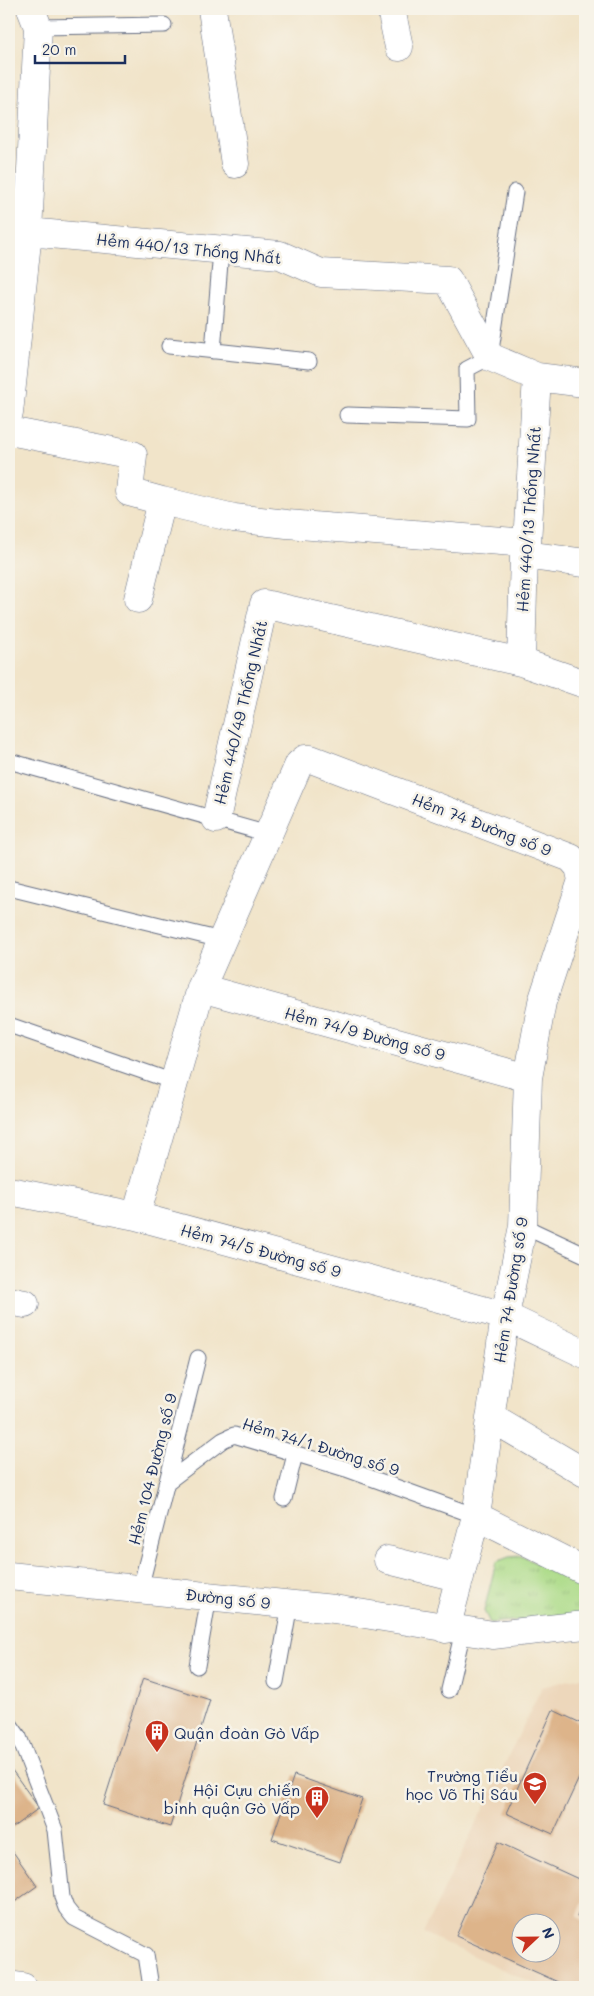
<svg xmlns="http://www.w3.org/2000/svg" width="594" height="1996" font-family="Mali,sans-serif">
<defs>
<pattern id="park-tufts" width="24" height="20" patternUnits="userSpaceOnUse" patternTransform="scale(1.25)"><rect width="24" height="20" fill="#acdb88"/><path d="M3 7l-1-3M5 7V3M7 7l1-3M15 17l-1-3M17 17v-4M19 17l1-3" fill="none" stroke="#93bc78"/></pattern>
</defs>
<rect width="100%" height="100%" fill="#f7f3e8"/>
<filter id="ink" filterUnits="userSpaceOnUse"><feTurbulence type="fractalNoise" baseFrequency=".02" numOctaves="2"/><feDisplacementMap in="SourceGraphic" scale="10" xChannelSelector="R" yChannelSelector="G"/><feConvolveMatrix kernelMatrix="1 2 1 2 8 2 1 2 1" color-interpolation-filters="sRGB"/></filter>
<filter id="wash" filterUnits="userSpaceOnUse"><feTurbulence type="fractalNoise" baseFrequency=".0096" numOctaves="4" result="noise"/><feDisplacementMap in="SourceGraphic" scale="20" xChannelSelector="R" yChannelSelector="G"/><feGaussianBlur stdDeviation="1.12" result="paint"/><feColorMatrix in="noise" values="0 0 0 0 0 0 0 0 0 0 0 0 0 0 0 0 0 1.4 0 .05"/><feComposite in="paint" operator="in"/></filter>
<g filter="url(#wash)">
<rect width="100%" height="100%" fill="#f1e4c9"/>
<path fill="#edd7bb" fill-rule="evenodd" d="M 585,1676 L 585,1987 L 541,1987 L 423,1933 L 542,1687 ZM 522,1924 L 552,1924 L 552,1954 L 522,1954 Z"/>
<path fill="url(#park-tufts)" stroke="#648573" d="M 521,1556 L 585,1586 L 585,1614 L 490,1623 L 484,1611 L 496,1562 L 509,1557 Z"/>
<g id="blocks">
<path fill="#ddb48a" fill-rule="evenodd" d="M 143,1678 L 210,1700 L 170,1827 L 103,1805 Z
M 553,1710 L 585,1725 L 585,1765 L 553,1834 L 506,1813 Z
M 9,1766 L 39,1808 L 9,1830 Z
M 294,1775 L 362,1799 L 340,1862 L 272,1839 Z
M 498,1842 L 585,1882 L 585,1897 L 577,1917 L 585,1921 L 585,1987 L 569,1987 L 456,1936 ZM 522,1924 L 552,1924 L 552,1954 L 522,1954 Z
M 9,1846 L 37,1886 L 9,1906 Z"/>
</g>
</g>
<g filter="url(#ink)">
<use href="#blocks" fill-opacity="0" stroke="#666e83" stroke-width="1"/>
<g fill="none" stroke-linecap="round" stroke-linejoin="round">
<defs>
<path id="service" d="M 38,27 L 164,25
M 169,346 L 309,361
M 213,351 L 221,250
M 347,415 L 468,419 L 467,369 L 490,357 L 515,192
M 9,761 L 268,834
M 9,888 L 221,940
M 9,1025 L 174,1082
M 523,1226 L 585,1255
M 166,1483 L 223,1440 L 234,1435 L 346,1469 L 476,1516
M 284,1499 L 295,1454
M 140,1589 L 198,1358
M 197,1666 L 209,1596
M 276,1682 L 290,1604
M 449,1690 L 463,1631
M 9,1723 L 19,1737 L 55,1830 L 62,1897 L 66,1908 L 74,1918 L 146,1955 L 151,1987"/>
<path id="minor" d="M 212,9 L 235,164
M 391,9 L 399,47
M 28,232 L 280,255 L 321,273 L 448,280 L 490,357 L 537,377 L 585,383
M 9,413 L 28,232 L 38,27 L 31,9
M 9,431 L 133,455 L 129,492 L 162,501 L 138,599
M 162,501 L 234,518 L 287,524 L 527,543
M 524,555 L 585,563
M 521,662 L 524,555 L 527,543 L 537,377
M 216,819 L 264,604 L 521,662 L 585,684
M 201,988 L 528,1078
M 15,1192 L 136,1216 L 505,1316 L 585,1354
M 136,1216 L 201,988 L 299,764 L 305,759 L 311,759 L 571,858 L 579,867 L 582,880 L 542,1002 L 528,1078 L 523,1226 L 505,1316 L 476,1516
M 9,1301 L 25,1304
M 490,1417 L 585,1473
M 388,1560 L 460,1578
M 9,1576 L 334,1609 L 493,1635 L 585,1625
M 446,1629 L 476,1516 L 585,1571
M 9,1985 L 23,1987"/>
</defs>
<use href="#service" stroke="#666e83" stroke-width="17"/>
<use href="#minor" stroke="#666e83" stroke-width="29"/>
<use href="#service" stroke="#fff" stroke-width="15"/>
<use href="#minor" stroke="#fff" stroke-width="28"/>
</g>
</g>
<defs>
<symbol id="building-pin" viewBox="-11 -11 22 30"><path d="M0 17L-7.5 6A9.5 9.5 0 1 1 7.5 6Z" fill="#c8321e" stroke="#f7f3e8"/><path d="M-4-6H4V6H1V3H-1V6H-4ZM-2.5-4.3h1.7v1.8h-1.7ZM.8-4.3h1.7v1.8H.8ZM-2.5-1h1.7V.8h-1.7ZM.8-1h1.7V.8H.8Z" fill="#fff"/></symbol>
<symbol id="school-pin" viewBox="-11 -11 22 30"><path d="M0 17L-7.5 6A9.5 9.5 0 1 1 7.5 6Z" fill="#c8321e" stroke="#f7f3e8"/><path d="M0-5L7-2L0 1L-7-2ZM-4 1L0 2.5L4 1V4Q0 6-4 4Z" fill="#fff"/></symbol>
</defs>
<g fill-rule="evenodd">
<use href="#building-pin" x="143" y="1718" width="28" height="38"/>
<use href="#school-pin" x="521" y="1770" width="28" height="38"/>
<use href="#building-pin" x="303" y="1784" width="28" height="38"/>
</g>
<g text-anchor="middle" dominant-baseline="central" stroke-width="5" stroke-linejoin="round" paint-order="stroke">
<g font-size="16" fill="#1b2f5e" stroke="#f7f3e8">
<text transform="translate(189 248) rotate(6)">Hẻm 440/13 Thống Nhất</text>
<text transform="translate(528 519) rotate(-86)">Hẻm 440/13 Thống Nhất</text>
<text transform="translate(240 712) rotate(-77)">Hẻm 440/49 Thống Nhất</text>
<text transform="translate(482 824) rotate(21)">Hẻm 74 Đường số 9</text>
<text transform="translate(365 1033) rotate(15)">Hẻm 74/9 Đường số 9</text>
<text transform="translate(261 1250) rotate(15)">Hẻm 74/5 Đường số 9</text>
<text transform="translate(510 1290) rotate(-81)">Hẻm 74 Đường số 9</text>
<text transform="translate(321 1446) rotate(17)">Hẻm 74/1 Đường số 9</text>
<text transform="translate(152 1469) rotate(-76)">Hẻm 104 Đường số 9</text>
<text transform="translate(228 1598) rotate(6)">Đường số 9</text>
</g>
<g font-size="16" fill="#1b2f5e" stroke="#f7f3e8" text-anchor="end">
<text x="174" y="1732" text-anchor="start">Quận đoàn Gò Vấp</text>
<text x="518" y="1775">Trường Tiểu<tspan x="518" dy="18">học Võ Thị Sáu</tspan></text>
<text x="300" y="1789">Hội Cựu chiến<tspan x="300" dy="18">binh quận Gò Vấp</tspan></text>
</g>
</g>
<rect width="594" height="1996" fill="none" stroke="#f7f3e8" stroke-width="30"/>
<g transform="translate(536 1938) rotate(68)"><circle r="24" fill="#f7f3e8" stroke="#9fa5b1"/>
<path d="M0-4L9 19L0 12L-9 19Z" fill="#c8321e"/>
<text y="-8" font-size="14" font-weight="bold" text-anchor="middle" fill="#1b2f5e">N</text>
</g>
<path d="M35 55v8h90v-8" fill="none" stroke="#1b2f5e" stroke-width="2.5"/>
<text x="42" y="55" font-size="15" fill="#1b2f5e" stroke="#f7f3e8" stroke-width="4" paint-order="stroke">20 m</text>
</svg>
